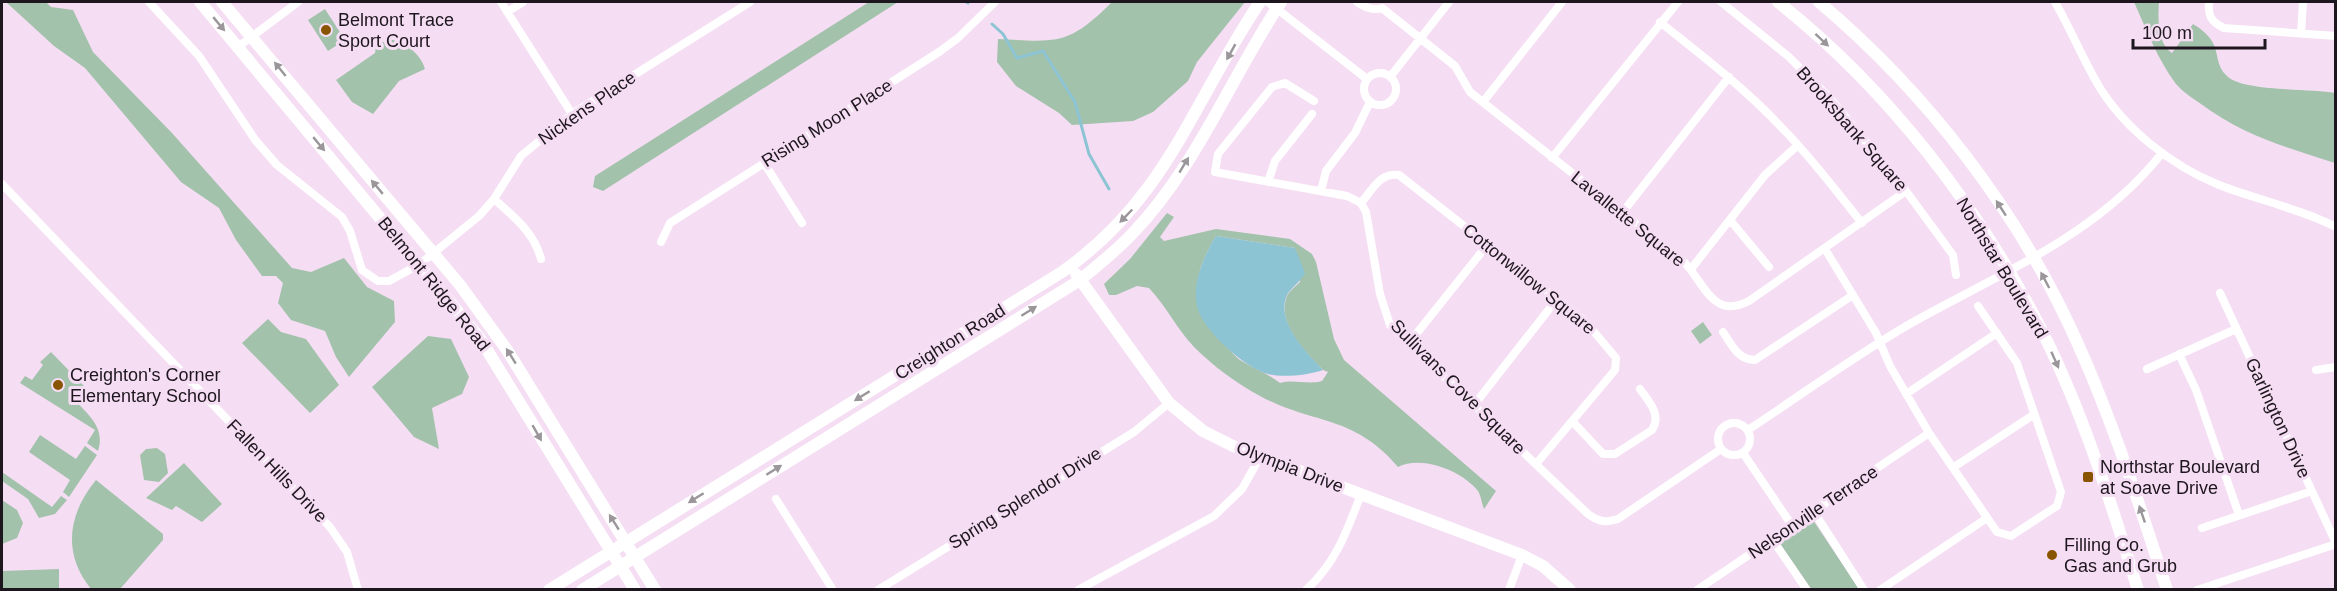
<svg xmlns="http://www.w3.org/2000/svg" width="2337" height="591" font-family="Helvetica,sans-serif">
<rect width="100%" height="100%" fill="#f5def3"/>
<path fill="#a3c2ac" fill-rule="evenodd" d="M 6,2 L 46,2 L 51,7 L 73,10 L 93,52 L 172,133 L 292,268 L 311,272 L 344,258 L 367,287 L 394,301 L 395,322 L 349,377 L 336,357 L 325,331 L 291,320 L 278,303 L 283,283 L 276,276 L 262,276 L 236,240 L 219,208 L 181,182 L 85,68 L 54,46 Z
M 869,2 L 898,2 L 603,191 L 593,187 L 595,176 Z
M 1112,2 L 1245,2 L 1197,62 L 1188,81 L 1153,112 L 1133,121 L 1072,125 L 1059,113 L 1016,86 L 997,62 L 998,39 C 1057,42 1068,46 1112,2 Z
M 2134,2 L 2159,2 C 2158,18 2157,43 2172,53 L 2193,24 C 2200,28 2209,35 2213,43 C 2219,55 2216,66 2227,76 C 2243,92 2310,88 2335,93 L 2335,163 C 2286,147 2244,136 2201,104 C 2192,98 2183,92 2176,84 C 2158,60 2146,29 2134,2 Z
M 325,9 L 345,40 L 328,51 L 308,20 Z
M 389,39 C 405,42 421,54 425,69 L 399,81 L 373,114 L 352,102 L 336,80 L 375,53 L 376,46 Z
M 1167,213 L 1174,217 L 1160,237 L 1164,241 L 1216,229 L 1290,239 L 1312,254 L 1316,262 L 1334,339 L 1344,360 L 1496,491 L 1484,509 C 1482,504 1481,496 1478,491 C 1462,471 1422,455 1398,467 C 1353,414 1313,425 1260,396 C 1236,383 1213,366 1194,347 C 1177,329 1166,306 1149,288 L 1137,286 L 1116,295 L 1109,295 L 1104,284 L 1130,259 ZM 1216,236 L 1295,248 L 1300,282 C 1296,286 1289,291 1287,296 C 1276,324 1306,352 1323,370 L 1328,372 L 1322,381 C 1308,385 1294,379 1280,383 C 1267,373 1253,368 1240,360 C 1234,356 1229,348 1224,343 C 1188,308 1191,277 1216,236 Z
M 268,319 L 281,332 L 306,339 L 339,385 L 310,413 L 242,343 Z
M 1703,322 L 1712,335 L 1700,344 L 1691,331 Z
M 428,336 L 451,339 L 469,377 L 462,394 L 432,408 L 439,449 L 414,437 L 372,387 Z
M 51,352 L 84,386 L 73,398 C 87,414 106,427 98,451 L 87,443 L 95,430 L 20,383 L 25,376 L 32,380 L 43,365 L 40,362 Z
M 40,435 L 76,459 L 85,446 L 97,455 L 69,497 L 63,492 L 70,480 L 29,452 Z
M 157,448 L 165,454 L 168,473 L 159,482 L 144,480 L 140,455 L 146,449 Z
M 184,463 L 222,504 L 202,522 L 176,506 L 172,510 L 146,498 Z
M 2,472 L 52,507 L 61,496 L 67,500 L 55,514 L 39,518 L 28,499 L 2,481 Z
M 96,480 L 163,534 L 163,540 L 120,589 L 91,589 C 62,553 68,514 96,480 Z
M 2,500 L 17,510 L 23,523 L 17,538 L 2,544 Z
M 1811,517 L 1859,589 L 1811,589 L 1777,539 Z
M 59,569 L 59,589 L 2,589 L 2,571 Z"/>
<path fill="#8dc4d4" d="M 1216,236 L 1295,248 L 1305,273 C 1301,281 1291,288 1287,295 C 1275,322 1307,353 1323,370 C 1310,375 1281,378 1268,374 C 1245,368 1202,330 1197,306 C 1192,283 1204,255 1216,236 Z"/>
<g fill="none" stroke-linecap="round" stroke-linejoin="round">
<path stroke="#8dc4d4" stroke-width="3" d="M 966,2 L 968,3
M 992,24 L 1003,34 L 1017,58 L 1043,51 L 1075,102 L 1089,154 L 1109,189"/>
<path stroke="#fff" stroke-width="8" d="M 149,2 L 199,56 L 256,141 L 277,165 L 342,217 L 350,231 L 362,270 L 378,281 L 389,281 L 420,264 L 479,216 L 494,199 L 521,156 L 572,114 L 750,2
M 501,2 L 572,114
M 1268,2 L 1367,79
M 1357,2 C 1365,7 1372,11 1382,8 L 1455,66 L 1470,92 L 1683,261 C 1705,283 1712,320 1749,301 L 1906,191
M 1721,2 L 1789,57 L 1830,98 L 1906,191 L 1953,255 L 1956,275
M 2055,2 C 2070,28 2082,57 2097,83 C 2123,128 2172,166 2219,185 C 2258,200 2298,208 2336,227
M 2209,2 C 2208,16 2211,22 2224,28 L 2336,36
M 507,12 L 523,2
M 1660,22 C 1702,56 1745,88 1782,128 C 1811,157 1836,191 1862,223
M 2301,33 L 2303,2
M 238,47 L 298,2
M1364 89a16 16 0 1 1 32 0a16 16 0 1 1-32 0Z
M 1390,77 L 1449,2
M 1314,101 L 1285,83 L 1272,87 L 1218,154 L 1215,172 L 1347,196 L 1361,203 L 1366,212 L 1380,294 L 1390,325 L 1588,514 C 1599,522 1606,523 1618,519 L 1721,449
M 1483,102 L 1562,2
M 1552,158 L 1678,2
M 764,163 L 802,223
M 1268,182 L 1275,161 L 1312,114
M 2,184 L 330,527 L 347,552 L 358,590
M 1321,191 L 1326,171 L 1355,133 L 1370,102
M 494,199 C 514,217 534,232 541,259
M 1361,203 C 1372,190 1380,172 1399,175 L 1585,321 L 1616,358 L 1615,370 L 1536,464
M 1622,213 L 1729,77
M 1730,220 L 1769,267
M 661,242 L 670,223 L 939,52 L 958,38 L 995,2
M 1825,249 L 1876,333 L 1890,366 L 1929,433 L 1997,532 L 2011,536 L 2057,506 L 2061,492 L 2017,363 L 1978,306
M 1691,269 L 1765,175 L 1798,145
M 2220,293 L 2336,543
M 1723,332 C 1732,345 1738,360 1755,360 L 1853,295
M 1409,343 L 1488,244
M 2179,354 L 2196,390 L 2239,515
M 2147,369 L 2236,329
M 2316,370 L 2336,367
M 1906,394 L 1997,333
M 1474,405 L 1557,299
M 1573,422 L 1603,454 L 1615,454 L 1652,430 C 1662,415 1649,402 1640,389
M1718 439a16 16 0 1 1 32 0a16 16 0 1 1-32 0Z
M 1748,430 C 1801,395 1853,357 1908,325 C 1998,274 2097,236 2162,153
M 1743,453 L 1793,527
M 1954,467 L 2033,415
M 776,499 L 833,590
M 1814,512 L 1864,590
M 2202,528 L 2312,491
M 1772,539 L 1807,590
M 878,590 L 1134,432 L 1169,403
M 1078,590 L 1214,516 L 1242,489 L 1260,457
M 1306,590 C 1336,563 1347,531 1361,494
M 1509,590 L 1522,555
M 1697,590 L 1929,433
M 1880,590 L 1987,518
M 2197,590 L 2336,544"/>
<path stroke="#fff" stroke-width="12" d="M 200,2 L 479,337 L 635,590
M 222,2 L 460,285 L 507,350 L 655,590
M 1076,274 L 1169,403 L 1203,431 L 1233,446 L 1522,555 L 1543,566 L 1570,590
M 549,590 L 1062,272 C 1167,199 1193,101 1260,2
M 582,590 L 1080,280 C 1098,265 1116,251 1132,234 C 1196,168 1231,77 1281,2"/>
<path stroke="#fff" stroke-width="12" d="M 1778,2 C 1889,90 1979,207 2043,333 C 2084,415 2111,503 2138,590
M 1819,2 C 1927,93 2019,212 2077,342 C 2113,422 2140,506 2167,590"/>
</g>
<defs><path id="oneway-solid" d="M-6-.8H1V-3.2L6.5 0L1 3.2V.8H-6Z" transform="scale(1.5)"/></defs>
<g fill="#9a969a">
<use href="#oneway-solid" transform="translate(219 24) rotate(50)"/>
<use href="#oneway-solid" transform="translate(1822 40) rotate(43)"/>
<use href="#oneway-solid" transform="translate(1231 52) rotate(119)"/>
<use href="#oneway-solid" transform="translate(280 69) rotate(-129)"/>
<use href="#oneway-solid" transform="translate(319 144) rotate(50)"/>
<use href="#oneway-solid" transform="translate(1184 165) rotate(-59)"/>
<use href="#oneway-solid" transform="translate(377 187) rotate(-130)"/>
<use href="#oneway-solid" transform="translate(2001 208) rotate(-123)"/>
<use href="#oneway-solid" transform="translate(1126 216) rotate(134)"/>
<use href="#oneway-solid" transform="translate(2045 280) rotate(-118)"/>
<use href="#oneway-solid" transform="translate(1029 311) rotate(-32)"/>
<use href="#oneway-solid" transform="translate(511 356) rotate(-122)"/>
<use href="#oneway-solid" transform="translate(2055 360) rotate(66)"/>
<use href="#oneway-solid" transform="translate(862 396) rotate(148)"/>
<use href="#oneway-solid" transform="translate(537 433) rotate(60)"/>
<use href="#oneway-solid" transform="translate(774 470) rotate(-32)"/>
<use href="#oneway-solid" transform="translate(696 498) rotate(148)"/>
<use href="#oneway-solid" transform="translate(2142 514) rotate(-109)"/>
<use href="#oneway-solid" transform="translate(614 522) rotate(-122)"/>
</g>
<g fill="#885400" stroke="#f5def3" stroke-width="2">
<circle cx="326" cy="30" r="6"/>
<circle cx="58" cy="385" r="6"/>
<rect x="2082" y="471" width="12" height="12" rx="3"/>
<circle cx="2052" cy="555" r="6"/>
</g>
<g text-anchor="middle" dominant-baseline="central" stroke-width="6" stroke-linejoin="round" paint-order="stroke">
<g font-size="18" fill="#1e161e" stroke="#f5def3" text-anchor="start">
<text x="338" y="20">Belmont Trace<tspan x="338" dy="21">Sport Court</tspan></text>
<text x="70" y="375">Creighton's Corner<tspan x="70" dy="21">Elementary School</tspan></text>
<text x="2100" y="467">Northstar Boulevard<tspan x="2100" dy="21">at Soave Drive</tspan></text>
<text x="2064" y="545">Filling Co.<tspan x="2064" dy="21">Gas and Grub</tspan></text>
</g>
<g font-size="18" fill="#1e161e" stroke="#f5def3">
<text transform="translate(587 108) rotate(-35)">Nickens Place</text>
<text transform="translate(827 123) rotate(-32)">Rising Moon Place</text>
<text transform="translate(1852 129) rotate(49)">Brooksbank Square</text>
<text transform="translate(1628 219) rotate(39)">Lavallette Square</text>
<text transform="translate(2002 268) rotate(59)">Northstar Boulevard</text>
<text transform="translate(1529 279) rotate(39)">Cottonwillow Square</text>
<text transform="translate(434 284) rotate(51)">Belmont Ridge Road</text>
<text transform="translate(950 342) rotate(-32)">Creighton Road</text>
<text transform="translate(1458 387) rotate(45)">Sullivans Cove Square</text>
<text transform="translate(2278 418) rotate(65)">Garlington Drive</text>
<text transform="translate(1290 467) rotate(21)">Olympia Drive</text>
<text transform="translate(277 471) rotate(46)">Fallen Hills Drive</text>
<text transform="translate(1025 498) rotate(-32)">Spring Splendor Drive</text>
<text transform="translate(1813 512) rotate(-34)">Nelsonville Terrace</text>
</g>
</g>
<rect width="2337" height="591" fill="none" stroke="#1e161e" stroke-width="6"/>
<path d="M2133 39v9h132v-9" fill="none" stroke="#1e161e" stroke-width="3"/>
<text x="2142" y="39" font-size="18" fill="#1e161e" stroke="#f5def3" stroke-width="4.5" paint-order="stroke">100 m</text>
</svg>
